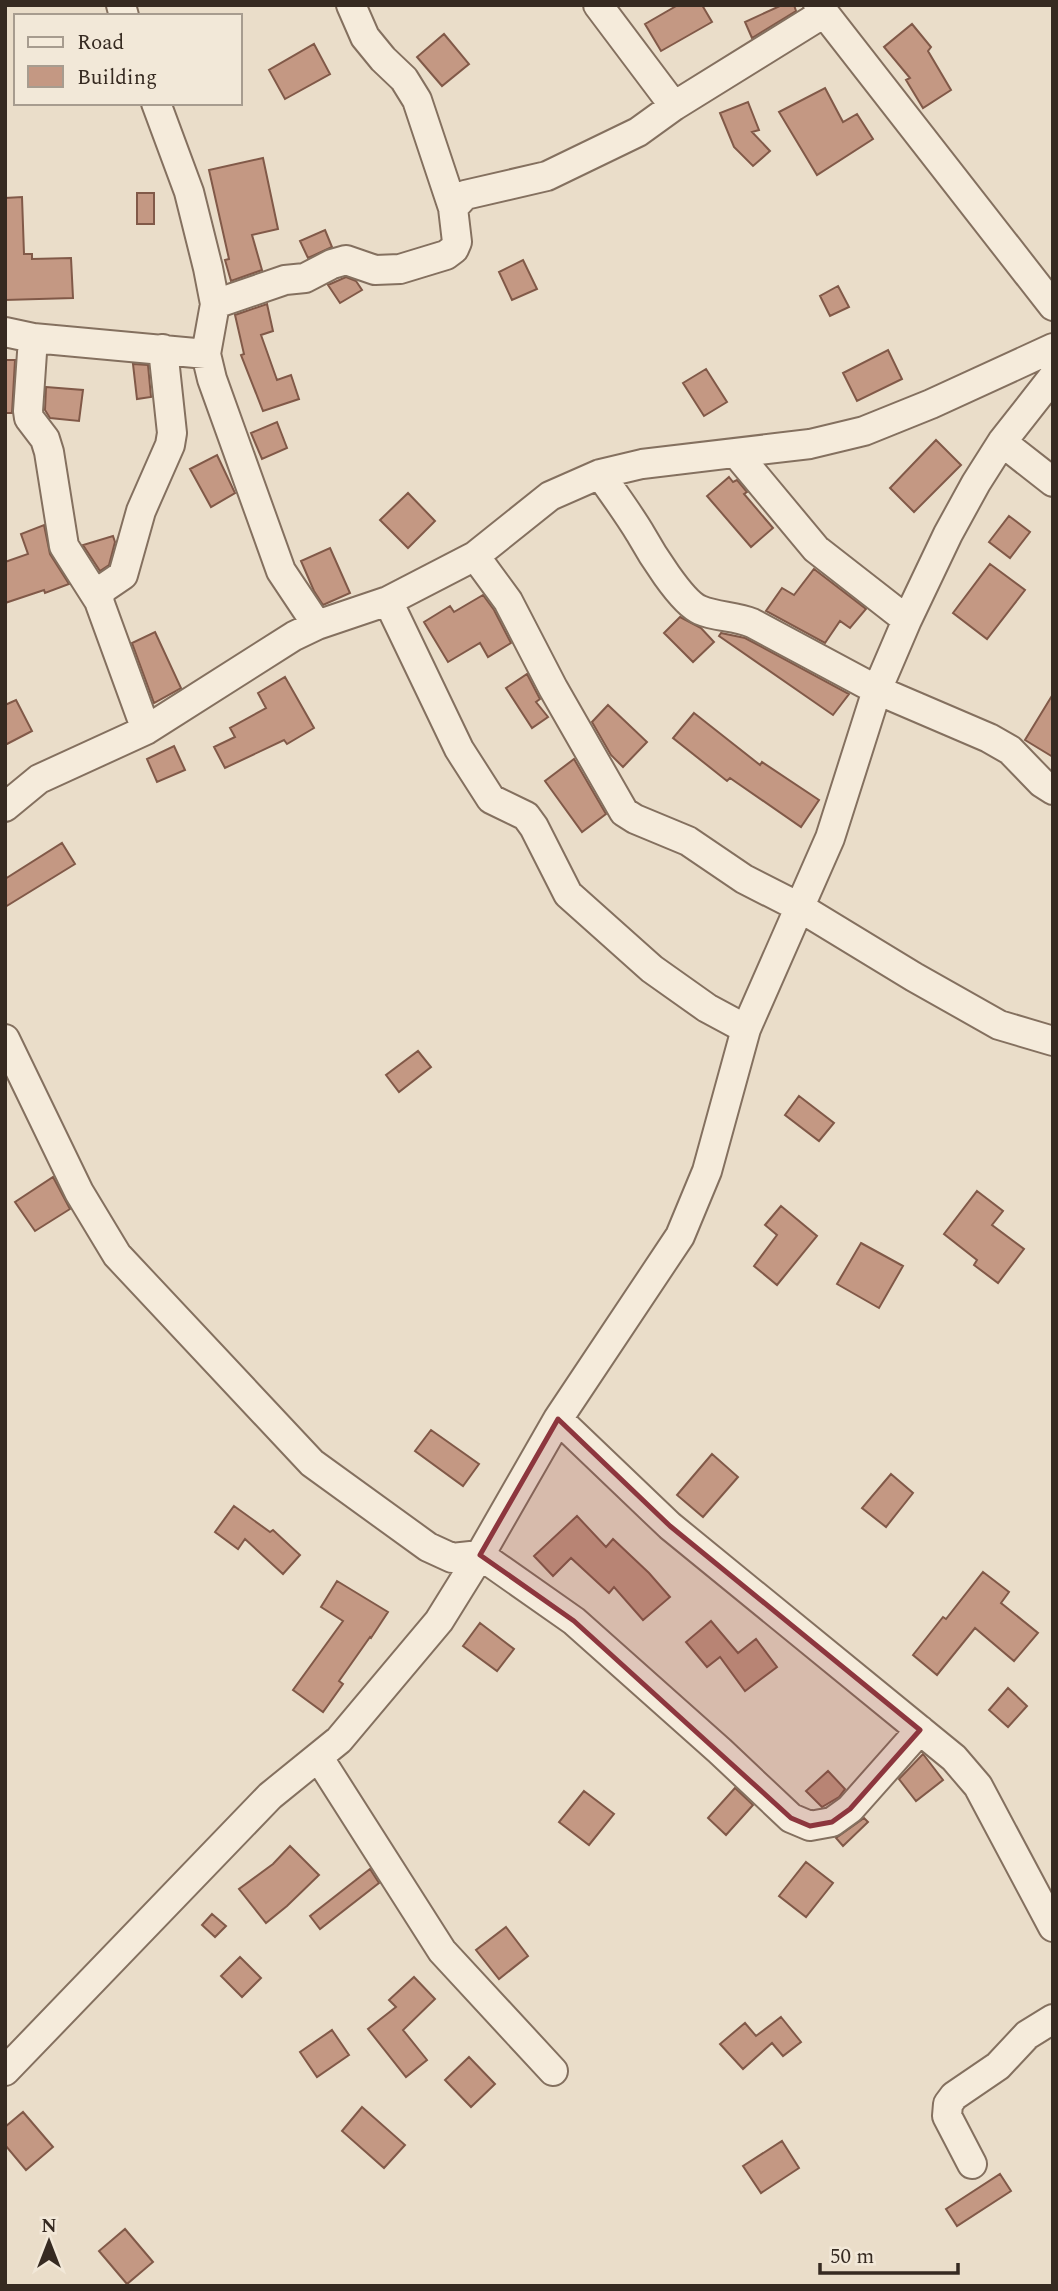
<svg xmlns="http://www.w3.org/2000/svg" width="1058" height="2291" font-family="Spectral,serif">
<rect width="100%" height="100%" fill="#eaddc9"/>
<path fill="#c49883" stroke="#815948" stroke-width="2" d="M 678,5 L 702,5 L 712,22 L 661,51 L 645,24 Z
M 782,5 L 794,5 L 796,11 L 752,38 L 745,22 Z
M 912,24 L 931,47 L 928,51 L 951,90 L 923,108 L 906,80 L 910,78 L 884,47 Z
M 444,34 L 469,64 L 442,86 L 417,57 Z
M 314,44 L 330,74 L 285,99 L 269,70 Z
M 825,88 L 843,122 L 857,114 L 873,139 L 817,175 L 779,112 Z
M 748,102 L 759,130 L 752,132 L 770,151 L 753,166 L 734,147 L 720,113 Z
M 263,158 L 278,229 L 252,235 L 262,270 L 231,281 L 225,260 L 229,259 L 209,170 Z
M 137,193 L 154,193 L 154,224 L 137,224 Z
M 22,197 L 24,254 L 32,254 L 32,259 L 71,258 L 73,298 L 5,300 L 5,198 Z
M 325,230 L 332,247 L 308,258 L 300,241 Z
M 523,260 L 537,289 L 512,300 L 499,272 Z
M 346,277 L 356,281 L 362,290 L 340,303 L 328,285 Z
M 838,286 L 849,307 L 830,316 L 820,296 Z
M 267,304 L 273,331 L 261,335 L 277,380 L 291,375 L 299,399 L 263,411 L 241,355 L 244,354 L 235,315 Z
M 888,350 L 902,379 L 857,401 L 843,373 Z
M 5,360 L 15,360 L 12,413 L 5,413 Z
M 133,364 L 148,365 L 151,397 L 137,399 Z
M 706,369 L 727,402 L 704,416 L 683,383 Z
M 46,387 L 83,390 L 79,421 L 50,418 L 45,410 Z
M 277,422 L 287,448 L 262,459 L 251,433 Z
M 936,440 L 961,465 L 914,512 L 890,488 Z
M 217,455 L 235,493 L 211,507 L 190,469 Z
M 729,477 L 733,482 L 737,480 L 747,492 L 744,494 L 773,528 L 751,547 L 707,496 Z
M 408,493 L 435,521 L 408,548 L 380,520 Z
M 1009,516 L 1030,532 L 1010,558 L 989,542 Z
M 44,525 L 50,554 L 69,584 L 45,593 L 44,590 L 5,603 L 5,562 L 28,554 L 21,534 Z
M 113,536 L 115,542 L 109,565 L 100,571 L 83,545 Z
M 330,548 L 350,593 L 323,605 L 314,591 L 301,561 Z
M 990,564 L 1025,590 L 987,639 L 953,613 Z
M 814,569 L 866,609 L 850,628 L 840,621 L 825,643 L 766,611 L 782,588 L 794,595 Z
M 483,595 L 494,610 L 511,643 L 488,657 L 480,643 L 448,662 L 424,622 L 450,606 L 454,612 Z
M 680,617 L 701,628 L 714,642 L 693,662 L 664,633 Z
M 155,632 L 181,688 L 154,703 L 132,643 Z
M 721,633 L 745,638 L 849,694 L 833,715 L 719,636 Z
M 527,674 L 540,699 L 536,702 L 548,717 L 532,728 L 506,688 Z
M 285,677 L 314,728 L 287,744 L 284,740 L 225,768 L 214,747 L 235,737 L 230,728 L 266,708 L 258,693 Z
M 1053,694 L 1053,757 L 1025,740 Z
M 16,700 L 32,731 L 5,745 L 5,705 Z
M 608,705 L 647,742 L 623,767 L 611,755 L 592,722 Z
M 694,713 L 760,765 L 762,762 L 819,800 L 801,827 L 730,778 L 727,781 L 673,738 Z
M 174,746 L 185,770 L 157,782 L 147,759 Z
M 574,759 L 606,814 L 582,832 L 545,781 Z
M 62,843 L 75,864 L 5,907 L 5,879 Z
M 418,1051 L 431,1067 L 399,1092 L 386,1075 Z
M 799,1096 L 834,1123 L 819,1141 L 785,1115 Z
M 53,1177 L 70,1209 L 35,1231 L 15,1202 Z
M 977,1191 L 1003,1211 L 992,1225 L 1024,1249 L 998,1283 L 974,1265 L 977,1260 L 944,1234 Z
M 781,1206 L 817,1236 L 777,1285 L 754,1266 L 777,1235 L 765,1225 Z
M 861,1243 L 903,1266 L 879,1308 L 837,1284 Z
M 431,1430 L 479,1464 L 463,1486 L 415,1451 Z
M 712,1454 L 738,1477 L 703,1517 L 677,1495 Z
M 891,1474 L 913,1493 L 886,1527 L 862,1508 Z
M 234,1506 L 270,1532 L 273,1530 L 300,1555 L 283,1574 L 245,1539 L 238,1549 L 215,1532 Z
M 577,1516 L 606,1547 L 613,1539 L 649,1573 L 670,1597 L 643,1620 L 614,1587 L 609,1593 L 571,1558 L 553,1576 L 534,1556 Z
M 983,1572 L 1009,1592 L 1001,1603 L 1038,1633 L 1014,1661 L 975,1628 L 937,1675 L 913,1655 L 943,1617 L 946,1619 Z
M 337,1581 L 388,1612 L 371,1638 L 370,1637 L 339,1681 L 343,1684 L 323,1712 L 293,1690 L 343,1621 L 321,1607 Z
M 711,1621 L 738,1653 L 756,1639 L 777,1667 L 745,1691 L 720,1657 L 707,1667 L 686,1642 Z
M 480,1623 L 514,1649 L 497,1671 L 463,1646 Z
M 1008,1688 L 1027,1706 L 1008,1727 L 989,1710 Z
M 923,1754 L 943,1780 L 916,1801 L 899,1779 Z
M 828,1771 L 845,1789 L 839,1797 L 822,1807 L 806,1791 Z
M 735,1788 L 753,1805 L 726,1835 L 708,1818 Z
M 584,1791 L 614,1814 L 589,1845 L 559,1822 Z
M 864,1818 L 868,1822 L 843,1846 L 836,1838 Z
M 290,1846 L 319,1875 L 287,1906 L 266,1923 L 239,1889 L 273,1864 Z
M 806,1862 L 833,1883 L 806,1917 L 779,1896 Z
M 370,1869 L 379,1883 L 320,1929 L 310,1916 Z
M 212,1914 L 226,1926 L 215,1937 L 202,1925 Z
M 506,1927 L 528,1956 L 499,1979 L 476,1950 Z
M 240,1957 L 261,1978 L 242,1997 L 221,1976 Z
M 414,1977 L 435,1999 L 403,2030 L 427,2060 L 406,2077 L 368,2029 L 396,2007 L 389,2000 Z
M 781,2017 L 801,2042 L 783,2056 L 772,2043 L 743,2069 L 720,2044 L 745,2023 L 756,2036 Z
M 332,2030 L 349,2055 L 317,2077 L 300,2052 Z
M 469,2057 L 495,2084 L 471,2107 L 445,2080 Z
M 362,2107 L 405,2145 L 384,2168 L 342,2131 Z
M 23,2112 L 53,2147 L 26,2170 L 5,2145 L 5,2127 Z
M 782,2141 L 799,2168 L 761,2193 L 743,2166 Z
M 1000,2174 L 1011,2191 L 957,2226 L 946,2209 Z
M 125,2229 L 153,2262 L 127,2284 L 99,2251 Z"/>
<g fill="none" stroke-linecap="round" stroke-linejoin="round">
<defs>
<path id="minor" d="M 121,5 L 124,16
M 598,5 L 674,106
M 818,5 L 1053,306
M 156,103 L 189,192 L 208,268 L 215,304 L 206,354 L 212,379 L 281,571 L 317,625
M 453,208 L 465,195 L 547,176 L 638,132 L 674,106 L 824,13
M 215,304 L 285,280 L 305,278 L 332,264 L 346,260 L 375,270 L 400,269 L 446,255 L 454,249 L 457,242 L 453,208 L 417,100 L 404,79 L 383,59 L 365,37 L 351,5
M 5,332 L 33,338 L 206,354
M 33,338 L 28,411 L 29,418 L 45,439 L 49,452 L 64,546 L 99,601
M 1002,442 L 1053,482
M 736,453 L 816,549 L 907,620
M 600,474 C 613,493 628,513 640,533 C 650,551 681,602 700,610 C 716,617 735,616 752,623 L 877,690 L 989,738 L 1010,750 L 1042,783 L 1053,790
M 475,556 L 508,601 L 553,688 L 624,812 L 635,819 L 688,841 L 744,879 L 799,907 L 914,977 L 999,1025 L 1053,1041
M 388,601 L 459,749 L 491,799 L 526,816 L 534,827 L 568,894 L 652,969 L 707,1008 L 746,1029
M 146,730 L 99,601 L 101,590 L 123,575 L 141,511 L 170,445 L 172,433 L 163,349
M 5,807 L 39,779 L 146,730 L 294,636 L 317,625 L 388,601 L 475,556 L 550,496 L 600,474 L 642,464 L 810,444 L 864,431 L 931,404 L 1053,348
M 5,1039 L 79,1192 L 117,1255 L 312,1463 L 428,1547 L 452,1558 L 480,1555 L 574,1621 L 720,1751 L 791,1818 L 810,1826 L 832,1822 L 850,1809 L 920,1730
M 558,1419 L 670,1526 L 954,1758 L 978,1786 L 1053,1927
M 319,1758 L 442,1951 L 553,2071
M 5,2071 L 270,1796 L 339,1740 L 439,1621 L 480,1555 L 558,1419 L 680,1236 L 707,1171 L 746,1029 L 830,838 L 877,690 L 907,620 L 948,534 L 976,483 L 1002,442 L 1053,377
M 972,2164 L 947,2116 L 948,2104 L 954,2096 L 998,2066 L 1027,2035 L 1053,2019"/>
</defs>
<use href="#minor" stroke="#84705f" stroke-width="32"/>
<use href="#minor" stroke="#f5ebdb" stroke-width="28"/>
</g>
<path fill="#8d363e" fill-opacity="0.2" stroke="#8d363e" stroke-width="5" stroke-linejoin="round" d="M 558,1419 L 670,1526 L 920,1730 L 850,1809 L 832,1822 L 810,1826 L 791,1818 L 574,1621 L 480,1555 Z"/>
<rect width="1058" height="2291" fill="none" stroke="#362a21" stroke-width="14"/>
<rect x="14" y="14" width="228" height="91" fill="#f2e8d8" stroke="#a79c8f" stroke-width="2"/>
<rect x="28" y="37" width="35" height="10" fill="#f5ebdb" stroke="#a79c8f" stroke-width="2"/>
<text x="77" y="49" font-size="21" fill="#362a21">Road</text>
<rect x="28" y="66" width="35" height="21" fill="#c49883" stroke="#a79c8f" stroke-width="2"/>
<text x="77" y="84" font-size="21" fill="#362a21">Building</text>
<g transform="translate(49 2242)" stroke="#f2e8d8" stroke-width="5" paint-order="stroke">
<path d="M0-5L12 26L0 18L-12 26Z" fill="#362a21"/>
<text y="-10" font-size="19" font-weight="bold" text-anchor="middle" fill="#362a21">N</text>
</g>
<path d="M820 2263v10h138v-10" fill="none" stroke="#362a21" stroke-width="3.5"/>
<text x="830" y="2263" font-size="21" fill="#362a21" stroke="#f2e8d8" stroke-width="5" paint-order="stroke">50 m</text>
</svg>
